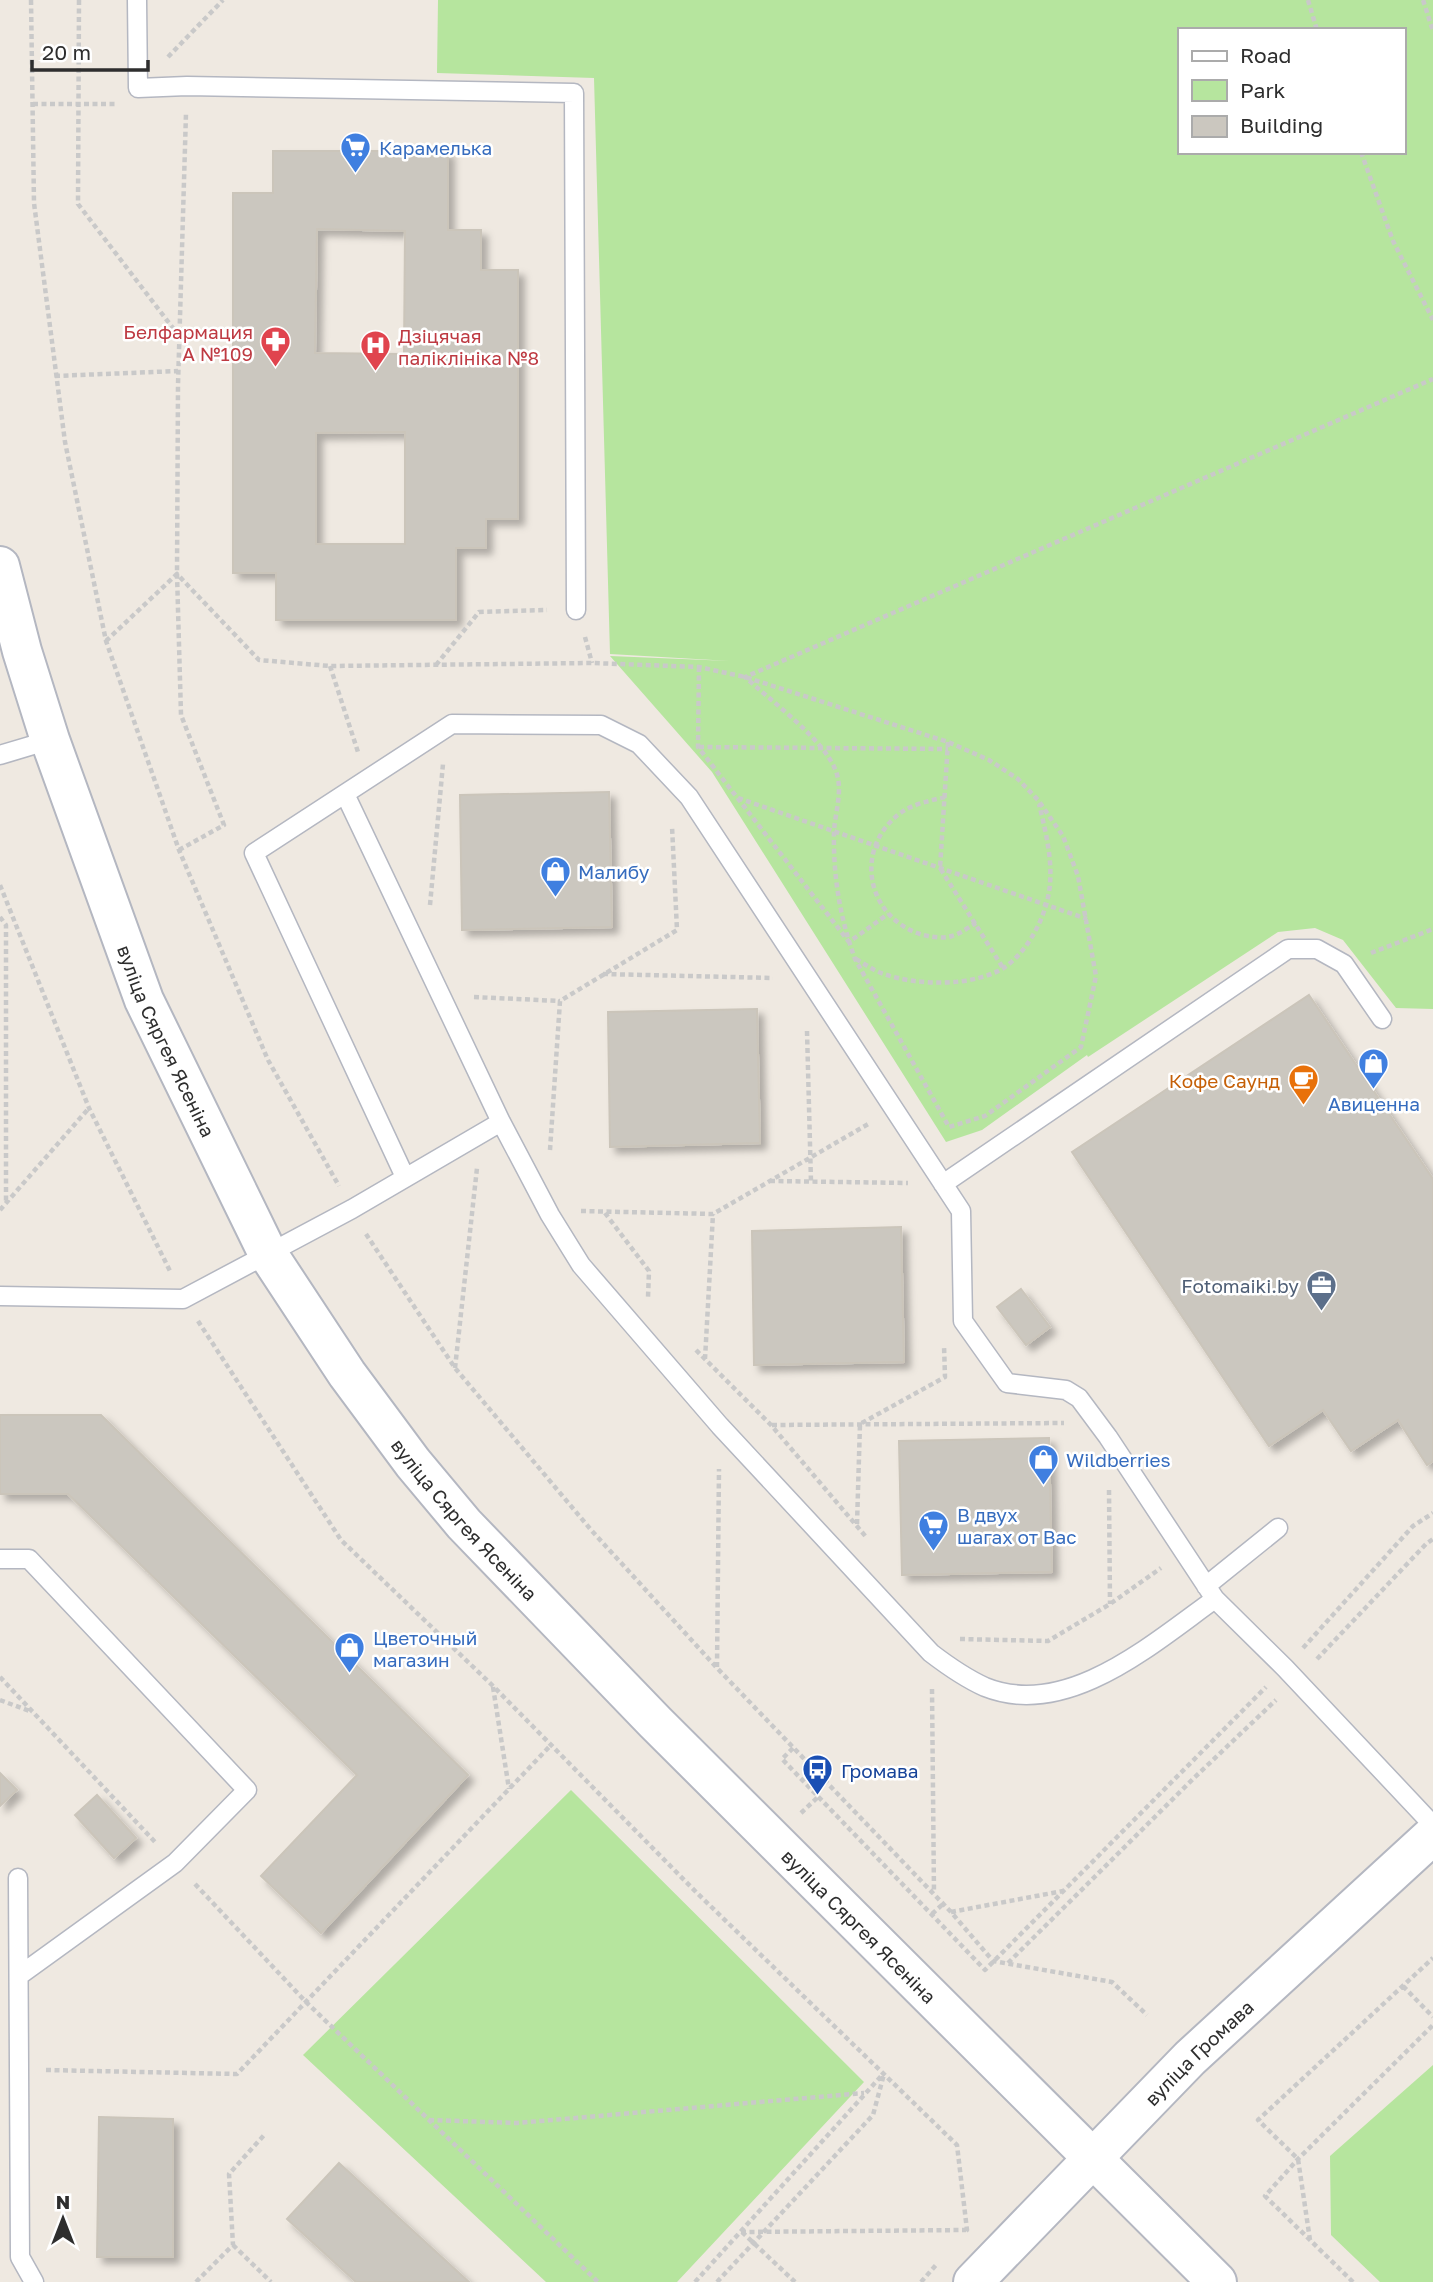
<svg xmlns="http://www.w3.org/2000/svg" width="1433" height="2282" font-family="'Golos Text',sans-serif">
<defs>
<filter id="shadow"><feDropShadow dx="6" dy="6" stdDeviation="3.5" flood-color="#0004"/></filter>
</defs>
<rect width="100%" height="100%" fill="#efe9e1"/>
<path fill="#b6e59e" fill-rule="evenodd" d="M 438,0 L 1433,0 L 1433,1009 L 1396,1008 L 1343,940 L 1315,928 L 1278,932 L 1088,1057 L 1087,1055 L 982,1130 L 946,1142 L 712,772 L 610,656 L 730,661 L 610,654 L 594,78 L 437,73 ZM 1179,30 L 1403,30 L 1403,152 L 1179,152 Z
M 571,1790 L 864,2082 L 677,2282 L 546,2282 L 303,2055 Z
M 1433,2065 L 1433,2282 L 1380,2282 L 1331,2235 L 1330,2156 Z"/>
<path fill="#cbc7bf" stroke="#cbc5ba" stroke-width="2" fill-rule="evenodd" filter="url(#shadow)" d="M 273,151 L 448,151 L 448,230 L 481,230 L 481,270 L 518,270 L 518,519 L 486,519 L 486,548 L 456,548 L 456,620 L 276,620 L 276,573 L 233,573 L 233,193 L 273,193 ZM 317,229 L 405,231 L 404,354 L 315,353 ZM 405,432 L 405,544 L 316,544 L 316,433 Z
M 609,792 L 612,927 L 462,930 L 460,795 Z
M 1309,995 L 1433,1179 L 1433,1461 L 1427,1465 L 1398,1420 L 1351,1451 L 1323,1410 L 1269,1446 L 1072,1152 Z
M 757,1009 L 760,1143 L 610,1147 L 608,1012 Z
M 901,1227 L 904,1362 L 754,1365 L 752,1231 Z
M 1021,1289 L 1050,1327 L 1026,1345 L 997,1307 Z
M 0,1415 L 101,1415 L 468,1775 L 321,1933 L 261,1876 L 357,1775 L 68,1494 L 0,1494 Z
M 1049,1438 L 1052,1572 L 902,1575 L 899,1441 Z
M 0,1773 L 17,1790 L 0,1806 Z
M 97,1795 L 136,1838 L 114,1858 L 75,1815 Z
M 99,2117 L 173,2119 L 173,2257 L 97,2257 Z
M 339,2163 L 469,2282 L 356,2282 L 287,2219 Z"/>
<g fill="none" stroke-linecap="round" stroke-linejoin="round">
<defs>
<path id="service" d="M 137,0 L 138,88 L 187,86 L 574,93 L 576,610
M 0,755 L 50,740
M 345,794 L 501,1122 L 550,1215 L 581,1265 L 720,1426 L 931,1653 C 948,1666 965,1678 985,1687 C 1067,1720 1153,1643 1215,1599
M 405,1177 L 254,853 L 452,724 L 601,725 L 639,744 L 689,797 L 961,1211 L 963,1321 L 1007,1383 L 1066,1390 L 1079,1398 L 1108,1437 L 1215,1599 L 1285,1668 L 1433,1825
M 943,1184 L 1288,949 L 1317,949 L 1344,964 L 1382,1019
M 0,1296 L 183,1299 L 352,1209 L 501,1122
M 0,1559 L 29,1559 L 247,1790 L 175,1863 L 20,1975
M 1206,1586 L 1278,1528
M 18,1878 L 20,2257 L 34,2282"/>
<g id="secondary">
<path id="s1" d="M 0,566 L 22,651 L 50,740 L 144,1000 L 268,1254 L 347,1374 L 413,1463 L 464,1524 L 655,1722 L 1217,2282"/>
<path id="s2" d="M 973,2282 L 1190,2058 L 1433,1835"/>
</g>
</defs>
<use href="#service" stroke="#b4b7c1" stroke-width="21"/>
<use href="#secondary" stroke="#b4b7c1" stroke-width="42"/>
<path stroke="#c9c9c9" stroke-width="4.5" stroke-dasharray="5 3.5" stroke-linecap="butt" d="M 31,0 L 34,203 L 65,442 L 106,641 L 179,850 L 268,1060 L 339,1186
M 79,0 L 78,204 L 179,336
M 1308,0 L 1317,30
M 1423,0 L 1433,31
M 168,57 L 223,0
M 33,104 L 116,104
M 1361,152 L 1393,241 L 1433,320
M 55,376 L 178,371
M 585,637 L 592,663
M 106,641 L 177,574 L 259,660 L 330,666 L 592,663 L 699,667 L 745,677 L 948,742 L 989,760 L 1018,779 L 1038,800 L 1063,836 L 1078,876 L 1096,976 L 1081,1047 L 985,1116 L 949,1127 L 855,959 C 840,918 833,876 834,832 C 835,811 844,789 835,769 C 823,739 770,700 745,677 L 1433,379
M 436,665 L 479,612 L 547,610
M 330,666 L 358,752
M 699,667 L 698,747 L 849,942 L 888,914
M 948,742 L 940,868 L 1003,968
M 699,747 L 948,749
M 945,797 C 929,801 912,804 899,814 C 854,849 866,916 920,934 C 930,937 942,939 952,936 C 960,934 969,927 976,923
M 738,798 L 1087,919
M 179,850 L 224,825 L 181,715 L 177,574 L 178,385 L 186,113
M 0,885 L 89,1108 L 170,1271
M 430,905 L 443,764
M 0,917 L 6,925 L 6,1203
M 1371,953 L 1433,929
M 856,959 C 865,964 874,971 884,974 C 918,986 974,987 1005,967 C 1024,954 1040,927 1046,905 C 1056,872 1047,837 1039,804
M 603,974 L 773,978
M 474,997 L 560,1001
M 807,1031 L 811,1182
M 550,1150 L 560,1001 L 677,930 L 672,826
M 770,1181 L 908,1183
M 0,1210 L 89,1108
M 581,1211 L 713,1214 L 870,1123
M 605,1213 L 649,1271 L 648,1298
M 366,1234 L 455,1368 L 592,1531 L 717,1668 L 951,1912 L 993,1961 L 1112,1982 L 1147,2015
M 198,1321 L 341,1540 L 493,1686 L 696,1892 L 957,2145 L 967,2230 L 965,2232
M 696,1350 L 771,1425 L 867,1538
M 705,1359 L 713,1214
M 455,1368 L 477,1168
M 772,1425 L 1064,1423
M 1109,1490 L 1110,1604
M 857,1524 L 860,1424 L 945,1377 L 944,1345
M 960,1639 L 1048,1641 L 1110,1604 L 1161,1568
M 1303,1648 L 1413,1526 L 1433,1513
M 1317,1659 L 1426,1544 L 1433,1539
M 717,1667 L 719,1469
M 0,1677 L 155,1842
M 493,1687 L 509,1789
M 932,1689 L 934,1893
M 0,1700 L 32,1712
M 793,1748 L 782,1759 L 985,1970 L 1266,1687
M 801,1813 L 818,1797
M 195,1884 L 306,2002 L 598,2282
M 951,1912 L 1063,1891
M 932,1914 L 943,1904
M 1008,1963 L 1194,1778 L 1276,1700
M 1403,1986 L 1433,2017
M 46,2070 L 237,2074 L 550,1746
M 429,2120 L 517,2123 L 864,2093
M 741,2232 L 966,2230
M 742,2232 L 795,2282
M 1310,2240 L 1298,2159 L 1258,2120 L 1433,1958
M 233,2245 L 271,2282
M 196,2282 L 233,2245 L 229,2174 L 265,2134
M 695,2282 L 884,2073
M 717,2282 L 873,2115 L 884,2074
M 921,2282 L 936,2265
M 1353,2282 L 1265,2196 L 1298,2159 L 1433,2025"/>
<use href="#service" stroke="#fff" stroke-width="18"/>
<use href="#secondary" stroke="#fff" stroke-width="38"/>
</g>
<defs>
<symbol id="supermarket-pin" viewBox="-11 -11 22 30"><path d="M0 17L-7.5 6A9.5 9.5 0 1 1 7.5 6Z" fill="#3f7fe0" stroke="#fff"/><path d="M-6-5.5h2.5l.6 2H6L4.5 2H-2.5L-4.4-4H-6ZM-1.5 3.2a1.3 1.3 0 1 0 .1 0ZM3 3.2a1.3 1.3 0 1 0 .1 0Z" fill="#fff"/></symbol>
<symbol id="pharmacy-pin" viewBox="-11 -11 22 30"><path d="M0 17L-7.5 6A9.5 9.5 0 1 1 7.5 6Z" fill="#e0444e" stroke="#fff"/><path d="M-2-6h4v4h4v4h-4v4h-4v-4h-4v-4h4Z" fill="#fff"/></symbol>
<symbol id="hospital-pin" viewBox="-11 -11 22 30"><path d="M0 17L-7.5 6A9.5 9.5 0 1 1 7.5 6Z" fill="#e0444e" stroke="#fff"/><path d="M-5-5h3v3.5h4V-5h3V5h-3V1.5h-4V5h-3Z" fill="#fff"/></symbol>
<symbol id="shop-pin" viewBox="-11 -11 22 30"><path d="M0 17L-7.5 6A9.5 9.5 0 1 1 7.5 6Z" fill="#3f7fe0" stroke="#fff"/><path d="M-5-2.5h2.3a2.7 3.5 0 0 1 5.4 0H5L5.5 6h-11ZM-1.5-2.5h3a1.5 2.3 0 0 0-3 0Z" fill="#fff"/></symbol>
<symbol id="cafe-pin" viewBox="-11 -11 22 30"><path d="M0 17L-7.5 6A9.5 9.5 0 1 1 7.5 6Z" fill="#e8710a" stroke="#fff"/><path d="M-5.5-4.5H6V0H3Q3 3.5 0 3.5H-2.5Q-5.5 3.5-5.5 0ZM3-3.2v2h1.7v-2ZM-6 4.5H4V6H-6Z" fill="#fff"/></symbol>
<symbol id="office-pin" viewBox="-11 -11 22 30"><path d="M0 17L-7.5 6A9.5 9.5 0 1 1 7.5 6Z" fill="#5c6f8a" stroke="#fff"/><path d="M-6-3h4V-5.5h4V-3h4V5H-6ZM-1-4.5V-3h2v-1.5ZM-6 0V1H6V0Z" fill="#fff"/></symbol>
<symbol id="bus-pin" viewBox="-11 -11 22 30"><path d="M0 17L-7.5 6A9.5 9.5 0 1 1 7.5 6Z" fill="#1a4fb4" stroke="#fff"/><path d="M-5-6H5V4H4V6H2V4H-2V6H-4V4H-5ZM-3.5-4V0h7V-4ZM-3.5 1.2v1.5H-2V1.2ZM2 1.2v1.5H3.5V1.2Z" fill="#fff"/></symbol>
</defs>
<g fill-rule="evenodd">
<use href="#supermarket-pin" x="338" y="130" width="35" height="47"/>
<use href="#pharmacy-pin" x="258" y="324" width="35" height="47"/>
<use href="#hospital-pin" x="358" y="328" width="35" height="47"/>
<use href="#shop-pin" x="538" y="854" width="35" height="47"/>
<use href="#shop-pin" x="1356" y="1046" width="35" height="47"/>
<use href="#cafe-pin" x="1286" y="1062" width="35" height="47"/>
<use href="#office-pin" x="1304" y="1268" width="35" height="47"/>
<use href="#shop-pin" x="1026" y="1442" width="35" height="47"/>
<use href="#supermarket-pin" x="916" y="1508" width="35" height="47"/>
<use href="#shop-pin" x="332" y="1630" width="35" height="47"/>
<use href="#bus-pin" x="800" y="1752" width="35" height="47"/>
</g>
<g text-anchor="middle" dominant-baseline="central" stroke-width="5" stroke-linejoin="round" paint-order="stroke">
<g font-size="19" fill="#366cbe" stroke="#fff" text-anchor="start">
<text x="379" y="147">Карамелька</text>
<text x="578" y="871">Малибу</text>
<text x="1374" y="1103" text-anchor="middle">Авиценна</text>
<text x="1066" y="1459">Wildberries</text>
<text x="957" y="1514">В двух<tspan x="957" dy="22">шагах от Вас</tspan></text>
<text x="373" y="1637">Цветочный<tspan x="373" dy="22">магазин</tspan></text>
</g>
<g font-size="19" fill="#be3a42" stroke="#fff" text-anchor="end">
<text x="253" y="331">Белфармация<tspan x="253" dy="22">А №109</tspan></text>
<text x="398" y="335" text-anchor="start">Дзіцячая<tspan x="398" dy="22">паліклініка №8</tspan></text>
</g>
<g font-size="19" fill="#2e2e2e" stroke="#fff">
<text stroke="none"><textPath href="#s1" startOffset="504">вуліца Сяргея Ясеніна</textPath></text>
<text stroke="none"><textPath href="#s1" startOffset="1071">вуліца Сяргея Ясеніна</textPath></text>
<text stroke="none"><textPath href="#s1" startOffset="1638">вуліца Сяргея Ясеніна</textPath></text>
<text stroke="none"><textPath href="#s2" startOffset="322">вуліца Громава</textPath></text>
</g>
<g font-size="19" fill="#c56008" stroke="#fff" text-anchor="end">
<text x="1280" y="1080">Кофе Саунд</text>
</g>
<g font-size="19" fill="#4e5e75" stroke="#fff" text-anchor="end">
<text x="1299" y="1285">Fotomaiki.by</text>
</g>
<g font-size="19" fill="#164399" stroke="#fff" text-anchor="start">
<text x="841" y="1770">Громава</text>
</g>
</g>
<rect x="1178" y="28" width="228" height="126" fill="#ffffff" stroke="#ababab" stroke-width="2"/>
<rect x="1192" y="51" width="35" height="10" fill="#ffffff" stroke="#ababab" stroke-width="2"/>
<text x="1240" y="63" font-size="21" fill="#2e2e2e">Road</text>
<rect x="1192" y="80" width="35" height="21" fill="#b6e59e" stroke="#ababab" stroke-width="2"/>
<text x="1240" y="98" font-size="21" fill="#2e2e2e">Park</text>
<rect x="1192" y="116" width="35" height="21" fill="#cbc7bf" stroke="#ababab" stroke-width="2"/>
<text x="1240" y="133" font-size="21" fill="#2e2e2e">Building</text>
<g transform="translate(63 2219)" stroke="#ffffff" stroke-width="5" paint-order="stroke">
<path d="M0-5L12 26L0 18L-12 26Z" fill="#2e2e2e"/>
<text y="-10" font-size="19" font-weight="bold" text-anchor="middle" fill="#2e2e2e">N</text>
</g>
<path d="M32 60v10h116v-10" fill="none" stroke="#2e2e2e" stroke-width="3.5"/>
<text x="42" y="60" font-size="21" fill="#2e2e2e" stroke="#ffffff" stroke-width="5" paint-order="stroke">20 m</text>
</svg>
